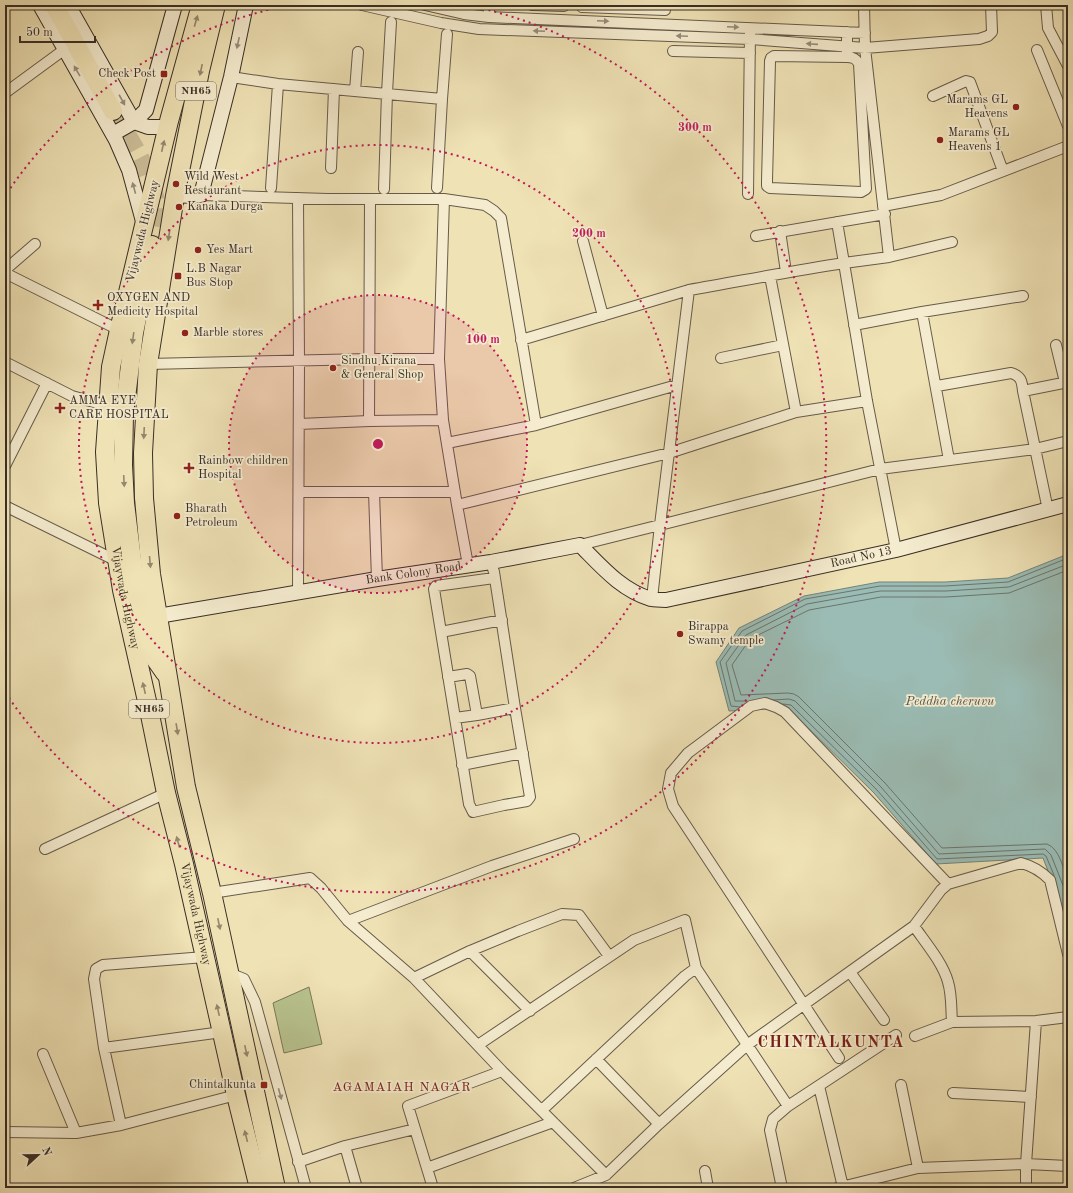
<svg xmlns="http://www.w3.org/2000/svg" width="1073" height="1193" font-family="'Old Standard TT',serif">
<rect width="100%" height="100%" fill="#efe2b5"/>
<filter id="stains"><feTurbulence type="fractalNoise" baseFrequency=".005" numOctaves="4"/><feColorMatrix values="0 0 0 0 .2 0 0 0 0 .09 0 0 0 0 .02 0 0 0 .5 -.17"/></filter>
<radialGradient id="worn" r=".72"><stop offset=".6" stop-color="#630" stop-opacity="0"/><stop offset="1" stop-color="#630" stop-opacity=".3"/></radialGradient>
<path fill="#b8c38e" stroke="#78785a" d="M 309,987 L 322,1044 L 284,1053 L 273,1003 Z"/>
<path fill="#9bbcb4" stroke="#74837b" d="M 1068,554 L 1068,922 L 1043,858 L 936,864 L 874,793 L 788,708 L 729,711 L 716,662 L 739,628 L 804,596 L 879,582 L 945,582 L 1008,578 Z"/>
<g fill="none" stroke-linecap="round" stroke-linejoin="round">
<path stroke="#6a756d" stroke-width="1" d="M 1068,570 L 1009,593 L 946,597 L 881,597 L 809,610 L 750,639 L 732,665 L 741,695 L 788,693 L 794,694 L 799,697 L 885,783 L 942,848 L 1047,844 C 1060,849 1063,869 1068,881
M 773,700 L 789,699 L 795,701 L 881,787 L 939,854 L 1045,849 L 1051,855 L 1068,898
M 747,701 L 735,701 L 726,663 L 746,635 L 807,604 L 880,591 L 946,591 L 1009,587 L 1068,564
M 783,704 L 791,705 L 877,790 L 937,859 L 1043,854 L 1046,856 L 1054,875
M 740,707 L 731,706 L 720,662 L 742,631 L 805,599 L 880,586 L 945,586 L 1008,582 L 1068,558"/>
<path stroke="#cbbe98" stroke-width="18" stroke-dasharray="18 9" stroke-linecap="butt" d="M 113,111 C 131,142 153,172 157,208 C 158,221 155,233 152,245"/>
<defs>
<path id="street" d="M 362,5 L 441,23 L 479,29 L 750,39 L 865,48 L 979,39 L 988,36 L 992,32 L 991,5
M 425,5 L 464,14 L 489,17 L 865,33
M 532,5 L 564,6
M 1046,5 L 1048,28 L 1068,66
M 582,7 L 665,10
M 489,17 L 489,5
M 1037,50 L 1068,126
M 673,51 L 750,53
M 847,57 L 774,56 L 771,58 L 770,61 L 767,181 L 767,186 L 770,188 L 861,192 L 866,189 L 859,64 C 856,58 852,57 847,57 L 847,32
M 231,77 L 278,84 L 442,99 L 437,188
M 355,91 L 358,52
M 5,93 L 65,49
M 933,96 L 966,81 L 970,82 L 1003,171
M 442,99 L 447,34
M 331,168 L 334,89
M 271,188 L 278,84
M 384,189 L 387,93 L 391,22
M 748,194 L 750,32
M 201,195 L 328,199 L 444,199 L 485,205 L 494,211 L 501,218 L 536,425
M 298,198 L 299,361 L 298,593
M 444,199 L 439,359 L 443,420 L 457,505 L 468,565
M 883,206 L 941,195 L 1068,146
M 837,222 L 844,263 L 889,257 L 865,48 L 864,5
M 780,231 L 786,272
M 756,236 L 885,214
M 583,241 L 603,316
M 889,257 L 952,242
M 5,270 L 35,244
M 5,273 L 119,330
M 770,276 L 796,412
M 922,312 L 949,460
M 854,325 L 922,312 L 1023,296
M 521,340 L 689,290
M 1056,345 L 1065,382
M 721,358 L 783,345
M 5,362 L 72,396 L 108,406
M 148,364 L 368,359 L 439,359
M 937,386 L 1011,373 C 1021,376 1022,381 1023,391 L 1068,382
M 1023,391 L 1048,510
M 369,421 L 443,420
M 299,424 L 369,421 L 370,199
M 447,443 L 536,425 L 677,385
M 5,466 L 47,383
M 299,492 L 455,492
M 374,492 L 377,579
M 457,505 L 669,453 L 796,412 L 867,401
M 5,506 L 117,561
M 580,545 L 660,525 L 689,290 C 741,281 792,271 844,263 L 867,401 L 896,550
M 491,562 L 494,572 L 515,708 L 530,797 L 527,801 L 504,805 L 473,812 L 469,804 L 434,589 L 436,586 L 494,578
M 652,599 L 660,525 L 880,469 L 1035,449 L 1068,441
M 441,632 L 502,620
M 448,677 L 467,674 L 470,676 L 477,715 L 455,718
M 477,715 L 515,708
M 462,765 L 523,753
M 45,849 L 166,793
M 212,893 L 310,878 L 321,888 L 348,921 L 414,978 L 502,1071 L 606,1175 L 659,1124 L 747,1045 L 914,926 L 941,890 L 948,884 L 1021,863 C 1033,866 1041,871 1050,880 L 1068,954
M 348,921 L 492,866 L 574,839
M 914,926 C 925,942 943,963 948,982 C 952,995 951,1009 952,1022
M 470,951 L 530,1011
M 850,972 L 884,1020
M 229,973 L 244,979 L 255,1002 L 306,1188
M 414,978 L 470,951 L 518,931 L 562,914 L 579,915 L 609,956
M 915,1036 L 952,1022 L 1036,1021 L 1068,1017
M 478,1045 L 634,940 L 685,920 L 696,968
M 104,1048 L 222,1032
M 43,1054 L 76,1133
M 839,1058 L 673,806 L 668,789 L 671,773 L 688,753 L 751,706 L 765,703 L 776,707 L 785,712 L 948,884
M 596,1059 L 659,1124
M 901,1085 L 918,1168
M 819,1086 L 843,1187
M 953,1093 L 1031,1097
M 542,1110 L 685,976 L 696,968 L 788,1106
M 121,1125 L 104,1048 L 94,979 L 96,969 L 103,965 L 205,957
M 5,1132 L 76,1133 L 121,1125 L 236,1095
M 298,1162 L 345,1146
M 427,1168 L 553,1122
M 705,1171 L 708,1188
M 357,1188 L 345,1146 L 415,1129
M 433,1188 L 408,1106 L 502,1071
M 574,1188 L 606,1175
M 782,1188 L 770,1130 L 773,1119 L 788,1106 L 896,1035
M 837,1188 L 918,1168 L 1026,1164 L 1068,1166
M 1026,1188 L 1026,1164 L 1036,1021"/>
<g id="secondary">
<path d="M 40,5 L 116,140 L 129,170 L 144,225"/>
<path d="M 68,5 L 134,122 L 148,127 L 168,127"/>
<path d="M 113,134 L 134,122 L 146,110 L 175,5"/>
<path d="M 175,196 L 201,195 L 231,77 L 246,5"/>
<path id="s1" d="M 158,616 L 377,579 L 491,562 L 580,545 C 601,566 621,590 651,599 C 656,600 661,600 666,600 L 896,550 L 1068,504"/>
</g>
<g id="highway">
<path d="M 54,5 L 113,111"/>
<path id="s2" d="M 201,5 L 169,121 L 119,330 L 111,367 L 105,452 L 108,503 L 122,590 L 149,710 L 166,793 L 184,864 L 236,1095 L 259,1188"/>
<path d="M 216,5 L 200,71 L 175,196 L 148,364 L 143,453 L 144,498 L 151,574 L 186,787 L 212,893 L 276,1188"/>
<path d="M 152,245 L 134,333 L 124,414 L 123,465 L 125,503 L 134,576 L 142,617 L 151,653 L 165,673"/>
</g>
</defs>
<use href="#street" stroke="#665b4a" stroke-width="12"/>
<use href="#secondary" stroke="#392e26" stroke-width="16"/>
<use href="#highway" stroke="#392e26" stroke-width="20"/>
<use href="#street" stroke="#f5eccf" stroke-width="10"/>
<use href="#secondary" stroke="#f5eccf" stroke-width="14"/>
<use href="#highway" stroke="#efe2b5" stroke-width="18"/>
</g>
<defs><path id="oneway-solid" d="M-6-.8H1V-3.2L6.5 0L1 3.2V.8H-6Z"/></defs>
<g fill="#94886e">
<use href="#oneway-solid" transform="translate(196 21) rotate(-74)"/>
<use href="#oneway-solid" transform="translate(201 70) rotate(102)"/>
<use href="#oneway-solid" transform="translate(163 146) rotate(-77)"/>
<use href="#oneway-solid" transform="translate(169 235) rotate(99)"/>
<use href="#oneway-solid" transform="translate(133 338) rotate(98)"/>
<use href="#oneway-solid" transform="translate(144 433) rotate(93)"/>
<use href="#oneway-solid" transform="translate(124 481) rotate(87)"/>
<use href="#oneway-solid" transform="translate(150 562) rotate(85)"/>
<use href="#oneway-solid" transform="translate(144 688) rotate(-103)"/>
<use href="#oneway-solid" transform="translate(177 729) rotate(81)"/>
<use href="#oneway-solid" transform="translate(178 842) rotate(-105)"/>
<use href="#oneway-solid" transform="translate(219 924) rotate(78)"/>
<use href="#oneway-solid" transform="translate(218 1010) rotate(-103)"/>
<use href="#oneway-solid" transform="translate(246 1051) rotate(78)"/>
<use href="#oneway-solid" transform="translate(246 1136) rotate(-104)"/>
</g>
<g fill="#978d7a">
<use href="#oneway-solid" transform="translate(603 21) rotate(2)"/>
<use href="#oneway-solid" transform="translate(733 27) rotate(3)"/>
<use href="#oneway-solid" transform="translate(539 31) rotate(-178)"/>
<use href="#oneway-solid" transform="translate(682 36) rotate(-178)"/>
<use href="#oneway-solid" transform="translate(238 43) rotate(102)"/>
<use href="#oneway-solid" transform="translate(812 44) rotate(-176)"/>
<use href="#oneway-solid" transform="translate(77 71) rotate(-120)"/>
<use href="#oneway-solid" transform="translate(122 100) rotate(61)"/>
<use href="#oneway-solid" transform="translate(134 188) rotate(-105)"/>
<use href="#oneway-solid" transform="translate(280 1094) rotate(75)"/>
</g>
<circle cx="378" cy="444" r="149" fill="#c2185b" fill-opacity=".12"/>
<g fill="none" stroke="#c2185b" stroke-width="2" stroke-dasharray="2 4">
<circle cx="378" cy="444" r="149"/>
<circle cx="378" cy="444" r="299"/>
<path d="M7 193A448 448 0 0 1 285 6M471 6A448 448 0 1 1 7 695"/>
</g>
<g fill="#8f2418" stroke="#f5eccf" stroke-width="1.5">
<rect x="160" y="70" width="8" height="8" rx="2"/>
<circle cx="1016" cy="107" r="4"/>
<circle cx="940" cy="140" r="4"/>
<circle cx="176" cy="184" r="4"/>
<circle cx="179" cy="207" r="4"/>
<circle cx="198" cy="250" r="4"/>
<rect x="174" y="272" width="8" height="8" rx="2"/>
<path d="M96 299h4v4h4v4h-4v4h-4v-4h-4v-4h4z"/>
<circle cx="185" cy="333" r="4"/>
<circle cx="333" cy="368" r="4"/>
<path d="M58 402h4v4h4v4h-4v4h-4v-4h-4v-4h4z"/>
<path d="M187 462h4v4h4v4h-4v4h-4v-4h-4v-4h4z"/>
<circle cx="177" cy="516" r="4"/>
<circle cx="680" cy="634" r="4"/>
<rect x="260" y="1081" width="8" height="8" rx="2"/>
</g>
<g text-anchor="middle" dominant-baseline="central" stroke-width="3.5" stroke-linejoin="round" paint-order="stroke">
<g fill="#f5eccf" stroke="#716759" stroke-width="1">
<rect x="176" y="82" width="40" height="18" rx="3"/>
<rect x="129" y="700" width="40" height="18" rx="3"/>
</g>
<g font-size="11" font-weight="bold" fill="#392e26">
<text x="196" y="91">NH65</text>
<text x="149" y="709">NH65</text>
</g>
<g font-size="12" fill="#392e26" stroke="#f5eccf" text-anchor="start">
<text x="156" y="74" text-anchor="end">Check Post</text>
<text x="1008" y="100" text-anchor="end">Marams GL<tspan x="1008" dy="14">Heavens</tspan></text>
<text x="948" y="133">Marams GL<tspan x="948" dy="14">Heavens 1</tspan></text>
<text x="184" y="177">Wild West<tspan x="184" dy="14">Restaurant</tspan></text>
<text x="187" y="207">Kanaka Durga</text>
<text x="206" y="250">Yes Mart</text>
<text x="186" y="269">L.B Nagar<tspan x="186" dy="14">Bus Stop</tspan></text>
<text x="107" y="298">OXYGEN AND<tspan x="107" dy="14">Medicity Hospital</tspan></text>
<text x="193" y="333">Marble stores</text>
<text x="341" y="361">Sindhu Kirana<tspan x="341" dy="14">&amp; General Shop</tspan></text>
<text x="69" y="401">AMMA EYE<tspan x="69" dy="14">CARE HOSPITAL</tspan></text>
<text x="198" y="461">Rainbow children<tspan x="198" dy="14">Hospital</tspan></text>
<text x="185" y="509">Bharath<tspan x="185" dy="14">Petroleum</tspan></text>
<text x="688" y="627">Birappa<tspan x="688" dy="14">Swamy temple</tspan></text>
<text x="256" y="1085" text-anchor="end">Chintalkunta</text>
</g>
<g font-size="12" fill="#392e26" stroke="#f5eccf">
<text transform="translate(143 231) rotate(-76)">Vijaywada Highway</text>
<text stroke="none"><textPath href="#s1" startOffset="733">Road No 13</textPath></text>
<text stroke="none"><textPath href="#s1" startOffset="259">Bank Colony Road</textPath></text>
<text stroke="none"><textPath href="#s2" startOffset="606">Vijaywada Highway</textPath></text>
<text stroke="none"><textPath href="#s2" startOffset="930">Vijaywada Highway</textPath></text>
</g>
<g font-size="13" font-style="italic" fill="#52524a" stroke="#f5eccf">
<text x="950" y="701">Peddha cheruvu</text>
</g>
<g font-size="13" letter-spacing="1" fill="#7a1f14" stroke="#f5eccf">
<text x="402" y="1087">AGAMAIAH NAGAR</text>
</g>
<g font-size="16" font-weight="bold" letter-spacing="1" fill="#7a1f14" stroke="#f5eccf">
<text x="831" y="1043">CHINTALKUNTA</text>
</g>
</g>
<circle cx="378" cy="444" r="6" fill="#c2185b" stroke="#f5eccf" stroke-width="2"/>
<g font-size="12" text-anchor="middle" font-weight="bold" fill="#c2185b" stroke="#f5eccf" stroke-width="3.5" stroke-linejoin="round" paint-order="stroke">
<text x="695" y="131">300 m</text>
<text x="589" y="237">200 m</text>
<text x="483" y="343">100 m</text>
</g>
<rect width="1073" height="1193" fill="none" stroke="#efe2b5" stroke-width="20"/>
<rect x="6" y="6" width="1061" height="1181" fill="none" stroke="#392e26" stroke-width="2"/>
<rect x="10" y="10" width="1053" height="1173" fill="none" stroke="#392e26"/>
<g transform="translate(38 1155) rotate(68)" stroke="#f5eccf" stroke-width="3" paint-order="stroke">
<path d="M0-3L7 15L0 10L-7 15Z" fill="#392e26"/>
<text y="-6" font-size="11" font-weight="bold" text-anchor="middle" fill="#392e26">N</text>
</g>
<path d="M20 36v6h75v-6" fill="none" stroke="#392e26" stroke-width="2"/>
<text x="26" y="36" font-size="12" fill="#392e26" stroke="#f5eccf" stroke-width="3" paint-order="stroke">50 m</text>
<rect width="100%" height="100%" filter="url(#stains)"/>
<rect width="100%" height="100%" fill="url(#worn)"/>
</svg>
